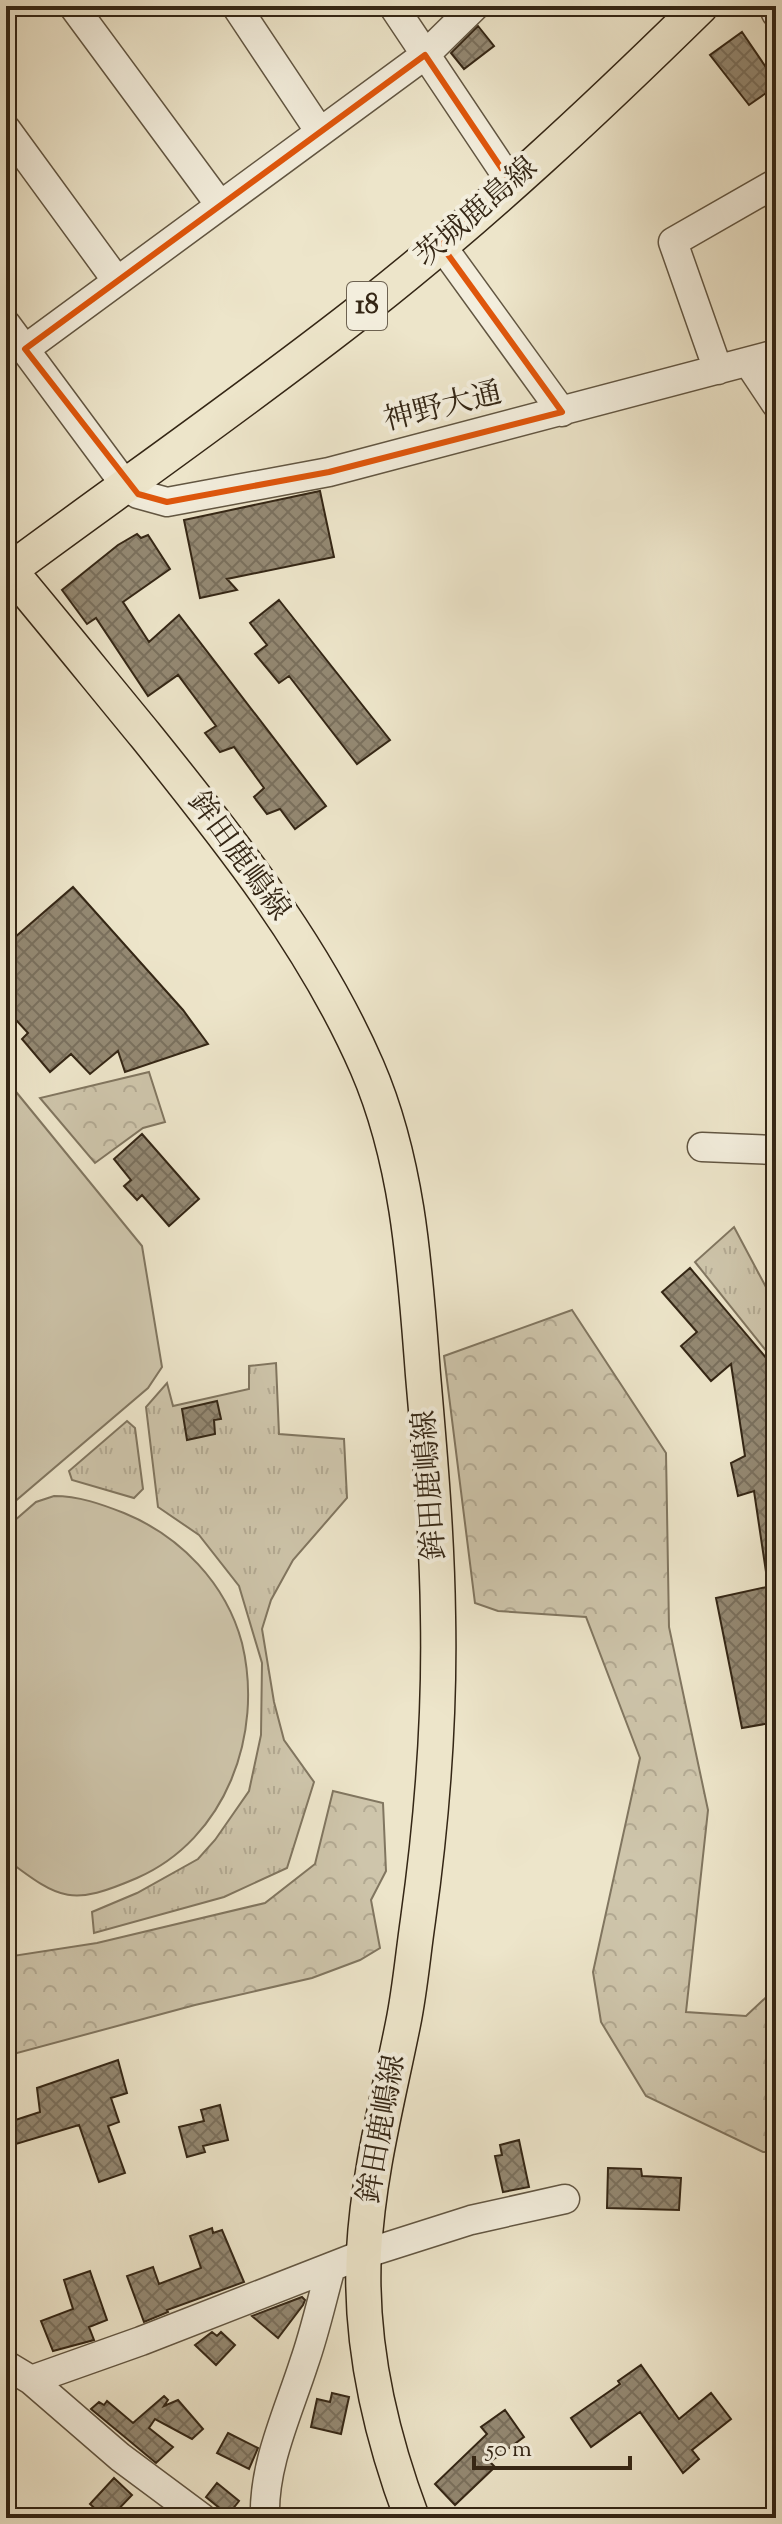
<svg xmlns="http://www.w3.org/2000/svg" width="782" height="2524" font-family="'Sorts Mill Goudy','Noto Serif JP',serif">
<defs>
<pattern id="grass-tufts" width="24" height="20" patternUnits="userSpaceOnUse" patternTransform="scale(2)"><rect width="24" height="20" fill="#cec5ab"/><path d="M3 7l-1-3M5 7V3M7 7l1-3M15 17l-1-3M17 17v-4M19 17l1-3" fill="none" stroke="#b2a992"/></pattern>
<pattern id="forest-crowns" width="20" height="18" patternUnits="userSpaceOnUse" patternTransform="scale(2)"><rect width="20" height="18" fill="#cec5ab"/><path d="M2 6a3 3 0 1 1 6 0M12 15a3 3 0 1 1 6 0" fill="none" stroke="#b2a992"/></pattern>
<pattern id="building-cross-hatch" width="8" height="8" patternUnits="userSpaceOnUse" patternTransform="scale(2)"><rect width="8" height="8" fill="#948973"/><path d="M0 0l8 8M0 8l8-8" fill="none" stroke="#7a705d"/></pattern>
</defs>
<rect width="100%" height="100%" fill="#ede5ca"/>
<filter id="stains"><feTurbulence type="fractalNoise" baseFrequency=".0025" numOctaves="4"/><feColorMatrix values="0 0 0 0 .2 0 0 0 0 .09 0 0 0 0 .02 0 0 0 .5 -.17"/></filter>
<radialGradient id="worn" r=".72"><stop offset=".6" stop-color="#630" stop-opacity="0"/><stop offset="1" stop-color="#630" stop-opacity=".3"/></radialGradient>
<path fill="url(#grass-tufts)" stroke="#817660" stroke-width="2" d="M 734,1227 L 776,1306 L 776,1363 L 695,1262 Z
M 276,1363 L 279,1434 L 344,1439 L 347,1498 L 293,1560 L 271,1600 L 262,1629 L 274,1702 L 284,1740 L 314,1782 L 287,1868 L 224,1897 L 94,1933 L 92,1912 L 137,1893 L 198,1859 L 215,1840 L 249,1791 L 261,1735 L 262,1663 L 239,1586 L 199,1535 L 158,1507 L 146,1407 L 167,1383 L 173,1406 L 249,1389 L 249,1366 Z
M 127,1421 L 135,1428 L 143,1489 L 134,1498 L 72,1480 L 69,1471 Z"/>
<path fill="url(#forest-crowns)" stroke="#817660" stroke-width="2" d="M 149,1072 L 165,1122 L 143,1128 L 95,1163 L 40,1098 Z
M 572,1310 L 666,1453 L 669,1627 L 708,1810 L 686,2012 L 746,2016 L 776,1988 L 776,2152 L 763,2152 L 646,2096 L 601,2022 L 593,1972 L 640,1758 L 586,1617 L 498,1611 L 475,1603 L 444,1356 Z
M 333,1791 L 383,1803 L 386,1871 L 371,1900 L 380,1948 L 360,1960 L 312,1978 L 195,2005 L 6,2056 L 6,1957 L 97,1943 L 265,1903 L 315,1864 Z"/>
<path fill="#cec5ab" stroke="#817660" stroke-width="2" d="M 8,1082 L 142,1246 L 162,1367 L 148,1388 L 6,1509 Z
M 54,1496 C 79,1496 101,1504 124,1513 C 180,1536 226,1583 242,1643 C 264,1734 226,1839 137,1878 C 72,1906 61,1901 6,1859 L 6,1528 L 36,1502 Z"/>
<path fill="url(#building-cross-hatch)" stroke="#342615" stroke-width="2" d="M 478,26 L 494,46 L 464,69 L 451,53 Z
M 742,32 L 776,82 L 776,86 L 749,105 L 710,55 Z
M 320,491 L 334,557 L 227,579 L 237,590 L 200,598 L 184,520 Z
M 137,534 L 141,538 L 148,535 L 170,569 L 123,602 L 149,642 L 179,615 L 326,806 L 295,829 L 280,809 L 267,814 L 254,797 L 264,788 L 234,747 L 220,752 L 205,733 L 216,726 L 178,675 L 148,696 L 96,618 L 87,624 L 62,590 L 118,545 Z
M 279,600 L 390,740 L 357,764 L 289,676 L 279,683 L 255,654 L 267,645 L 250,623 Z
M 73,887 L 183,1010 L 208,1044 L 125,1072 L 118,1051 L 90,1074 L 71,1054 L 50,1072 L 22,1039 L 28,1033 L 6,1009 L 6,945 Z
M 142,1134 L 199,1199 L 169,1226 L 142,1195 L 137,1200 L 124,1186 L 131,1180 L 114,1159 Z
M 690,1268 L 768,1360 L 776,1406 L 776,1571 L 766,1572 L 754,1491 L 738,1496 L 731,1463 L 745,1456 L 731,1364 L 711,1381 L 681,1346 L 697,1332 L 662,1292 Z
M 217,1401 L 221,1419 L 214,1420 L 215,1434 L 187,1440 L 182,1409 Z
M 776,1585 L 776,1722 L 742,1728 L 716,1598 Z
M 118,2060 L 127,2093 L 111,2098 L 119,2122 L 108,2126 L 125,2173 L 99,2182 L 79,2125 L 6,2147 L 6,2123 L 40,2112 L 37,2088 Z
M 220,2105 L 228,2140 L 203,2146 L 205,2152 L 187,2157 L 179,2127 L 204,2121 L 201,2110 Z
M 519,2140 L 529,2187 L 503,2192 L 495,2156 L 502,2155 L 500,2145 Z
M 608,2168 L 641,2169 L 642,2176 L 681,2178 L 679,2210 L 607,2208 Z
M 212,2228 L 213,2233 L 222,2230 L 244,2282 L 167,2310 L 168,2312 L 144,2322 L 127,2276 L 153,2267 L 159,2284 L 201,2268 L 190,2236 Z
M 90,2271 L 107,2320 L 89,2327 L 94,2340 L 53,2351 L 41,2321 L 73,2309 L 64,2280 Z
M 302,2297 L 305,2300 L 303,2305 L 278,2338 L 252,2316 Z
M 212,2332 L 217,2336 L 221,2332 L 235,2345 L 216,2365 L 195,2345 Z
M 641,2365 L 679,2419 L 711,2393 L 731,2419 L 692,2450 L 699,2459 L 683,2473 L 640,2412 L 591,2447 L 571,2418 L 620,2384 L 618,2381 Z
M 332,2393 L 349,2397 L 341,2434 L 311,2427 L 317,2399 L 330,2402 Z
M 164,2396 L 168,2400 L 164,2406 L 178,2400 L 203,2429 L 192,2439 L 155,2419 L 149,2428 L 173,2447 L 156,2463 L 91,2409 L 99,2402 L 104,2405 L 107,2401 L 133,2423 Z
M 505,2410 L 524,2437 L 490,2462 L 495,2467 L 455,2505 L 435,2484 L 487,2434 L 481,2427 Z
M 228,2433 L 258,2448 L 249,2469 L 217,2453 Z
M 114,2478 L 132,2495 L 110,2518 L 105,2518 L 90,2504 Z
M 217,2483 L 239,2501 L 228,2515 L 206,2497 Z"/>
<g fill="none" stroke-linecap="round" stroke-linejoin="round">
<defs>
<path id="minor" d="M 73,6 L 220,205
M 236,6 L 320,132
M 393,6 L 512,184
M 773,6 L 776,13
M 6,129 L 117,281
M 441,245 L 562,412
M 6,324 L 126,486 L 138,494 L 167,502 L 329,472 L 776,354
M 25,349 L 425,55 L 475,6
M 748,362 L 776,404
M 718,370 L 673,242 L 776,183
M 702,1147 L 776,1150
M 6,2365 L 31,2380 L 120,2457 L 202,2518
M 31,2380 L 141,2341 L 364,2254 L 471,2220 L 565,2199
M 265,2518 C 263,2465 288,2413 304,2363 C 315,2332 322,2299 331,2267"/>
<path id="major" d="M 6,566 C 53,622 99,679 146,736 C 229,839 314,945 367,1067 C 409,1164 415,1271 423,1375 C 430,1455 437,1536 438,1616 C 440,1717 432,1820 418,1920 C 413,1954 410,1990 403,2024 C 388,2099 368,2174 364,2251 C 359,2343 380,2433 412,2518
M 6,573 C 126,484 249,399 367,306 C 485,213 594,111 701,6"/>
</defs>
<use href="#minor" stroke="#625642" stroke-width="31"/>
<use href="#major" stroke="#342615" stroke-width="37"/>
<use href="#minor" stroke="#f3eedd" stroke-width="28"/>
<use href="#major" stroke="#ede5ca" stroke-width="34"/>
</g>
<path fill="none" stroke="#df560c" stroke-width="6" stroke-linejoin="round" d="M 425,55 L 512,184 L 441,245 L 562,412 L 329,472 L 167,502 L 138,494 L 25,349 Z"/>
<g text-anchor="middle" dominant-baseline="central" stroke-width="8" stroke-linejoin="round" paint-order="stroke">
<rect fill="#f3eedd" stroke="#6d6251" stroke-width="2" x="347" y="282" width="40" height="48" rx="6"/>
<g font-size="28" font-weight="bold" fill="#342615">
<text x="367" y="306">18</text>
</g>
<g font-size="30" fill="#342615" stroke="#f3eedd">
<text transform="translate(477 213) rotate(-41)">茨城鹿島線</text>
<text transform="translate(443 408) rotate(-14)">神野大通</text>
<text transform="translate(238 857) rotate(54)">鉾田鹿嶋線</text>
<text transform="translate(431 1485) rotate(-94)">鉾田鹿嶋線</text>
<text transform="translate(383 2129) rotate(-80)">鉾田鹿嶋線</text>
</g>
</g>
<rect width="782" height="2524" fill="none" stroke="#ede5ca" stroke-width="32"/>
<rect x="8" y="8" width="766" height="2508" fill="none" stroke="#342615" stroke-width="4"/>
<rect x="16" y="16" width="750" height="2492" fill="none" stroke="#342615" stroke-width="2"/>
<path d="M474 2456v12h156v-12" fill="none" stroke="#342615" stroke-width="4"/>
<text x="486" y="2456" font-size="24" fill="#342615" stroke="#f3eedd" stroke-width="6" paint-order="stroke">50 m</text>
<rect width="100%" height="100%" filter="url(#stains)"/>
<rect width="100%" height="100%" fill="url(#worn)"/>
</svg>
